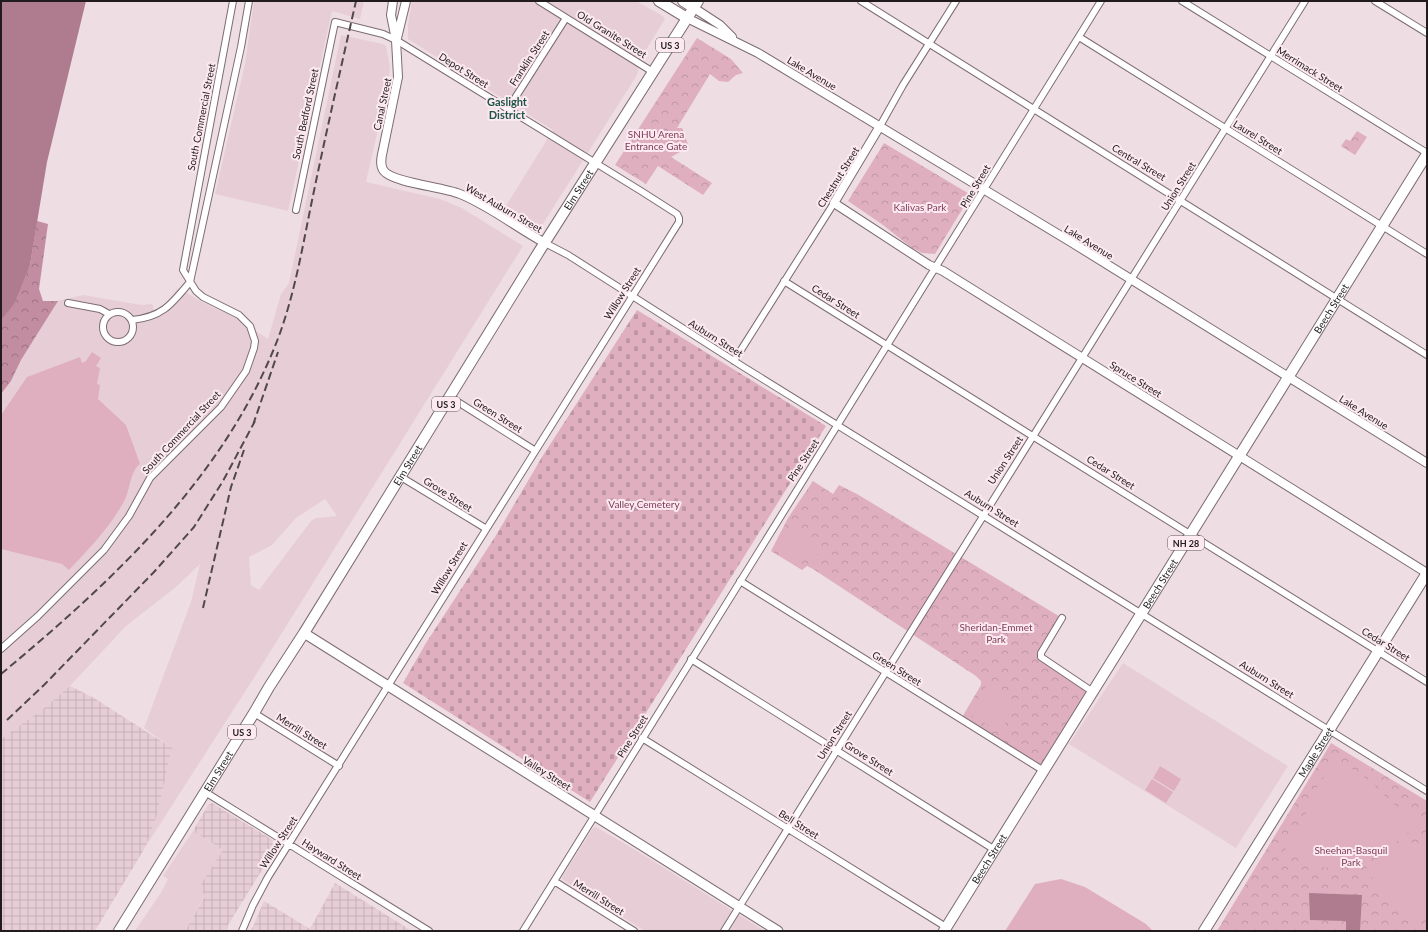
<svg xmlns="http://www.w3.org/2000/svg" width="1428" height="932" font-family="Lato,sans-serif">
<defs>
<pattern id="industrial-grid" width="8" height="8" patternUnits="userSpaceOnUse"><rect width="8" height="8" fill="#e7ced6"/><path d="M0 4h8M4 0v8" fill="none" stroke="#c6b0b7"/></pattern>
<pattern id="forest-crowns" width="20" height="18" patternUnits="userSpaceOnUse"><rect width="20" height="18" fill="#c28da0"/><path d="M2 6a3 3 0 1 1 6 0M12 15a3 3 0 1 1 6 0" fill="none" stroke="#9d7282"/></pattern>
<pattern id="cemetery-stones" width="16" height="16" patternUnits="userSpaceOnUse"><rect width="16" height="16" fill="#dfafc0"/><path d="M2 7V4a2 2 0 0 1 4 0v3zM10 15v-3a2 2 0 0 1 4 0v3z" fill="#bf96a5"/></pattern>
<pattern id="park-crowns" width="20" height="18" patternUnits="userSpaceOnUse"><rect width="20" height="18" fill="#dfafc0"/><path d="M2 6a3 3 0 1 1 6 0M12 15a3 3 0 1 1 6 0" fill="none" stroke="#bf96a5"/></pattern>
</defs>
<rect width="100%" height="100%" fill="#eedde3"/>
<path fill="#e7ced6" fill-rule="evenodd" d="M 254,1 L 364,1 L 360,19 L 332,11 L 288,211 L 215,194 L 245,64 Z
M 412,1 L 636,1 L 663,16 L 665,19 L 641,58 L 637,75 L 539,230 L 504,209 L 553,130 L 408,39 L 408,24 Z
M 341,35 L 383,44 L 386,46 L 390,67 L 388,85 L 366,182 L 440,199 L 462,208 L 523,246 L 257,673 L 146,846 L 157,815 L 172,748 L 144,728 L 191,602 L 200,564 L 176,587 L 126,626 L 70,686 L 43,709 L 1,739 L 1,394 L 11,381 L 21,360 L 58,301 L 83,295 L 141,305 L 151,304 L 153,305 L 153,309 L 154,311 L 162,308 L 178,288 L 204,303 L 236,318 L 268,339 L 281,294 L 289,283 ZM 325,499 L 337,516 L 316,518 L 311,521 L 259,590 L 251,585 L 249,557 L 272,545 L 296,518 Z
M 1123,663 L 1288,766 L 1236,848 L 1069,744 Z
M 596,827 L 637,851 L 765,931 L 645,931 L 563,880 L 562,877 L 593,828 Z
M 193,831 L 223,850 L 205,895 L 185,931 L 135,931 L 162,891 L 168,879 L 163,876 Z"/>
<path fill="url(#industrial-grid)" d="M 70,686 L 94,698 L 172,748 L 157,815 L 146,846 L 95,931 L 1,931 L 1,739 L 43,709 Z
M 212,803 L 273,840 L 272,843 L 277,846 L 228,925 L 227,931 L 185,931 L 205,896 L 200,886 L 223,850 L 193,831 L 208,805 Z
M 335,883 L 412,931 L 251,931 L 264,901 L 310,929 Z"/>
<path fill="url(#forest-crowns)" d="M 37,221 L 48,224 L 39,289 L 43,301 L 58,301 L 21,360 L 11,381 L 1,394 L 1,320 L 30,265 Z"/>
<path fill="url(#cemetery-stones)" d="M 637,310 L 826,426 L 590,802 L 403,683 L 426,643 L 495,537 L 542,457 Z"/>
<path fill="url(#park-crowns)" d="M 697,38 L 731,59 L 743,73 L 736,75 L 728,82 L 719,81 L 710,74 L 677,128 L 682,128 L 689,147 L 671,157 L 712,183 L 703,195 L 658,166 L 646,184 L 615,165 Z
M 1357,131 L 1367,137 L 1355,155 L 1341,146 L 1346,139 L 1350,141 Z
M 884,143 L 971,195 L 935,254 L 922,253 L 912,248 L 883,225 L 848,201 Z
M 813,481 L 833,494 L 839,485 L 857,494 L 1062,618 L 1041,654 L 1093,692 L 1044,771 L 961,719 L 981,685 L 981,681 L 976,676 L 813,569 L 807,566 L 802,570 L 771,551 L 788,518 Z
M 1331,743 L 1427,801 L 1427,931 L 1217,931 Z"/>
<path fill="#dfafc0" d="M 92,352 L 101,358 L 96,366 L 100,368 L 97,384 L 100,385 L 98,399 L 126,425 L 140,464 C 131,470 130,488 126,497 C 115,522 87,551 69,570 L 62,564 L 1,549 L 1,415 L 27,377 L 80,357 L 82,363 L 86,361 Z
M 793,527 L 814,541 L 821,549 L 812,563 L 805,558 L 801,564 L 774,547 L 786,529 L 790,531 Z
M 986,686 L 1016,705 L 1000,732 L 969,714 Z
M 1343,763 L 1370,781 L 1392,803 L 1421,823 C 1394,843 1358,875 1322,867 C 1309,864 1296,857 1284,852 L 1308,810 L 1314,792 L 1331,766 Z
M 1160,766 L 1181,779 L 1174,791 L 1153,778 Z
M 1152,779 L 1173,792 L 1166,803 L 1145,790 Z
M 1409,842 L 1427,845 L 1427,913 L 1414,920 C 1391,911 1380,888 1366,868 L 1378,858 Z
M 1061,879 L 1085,887 L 1146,924 L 1153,931 L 1005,931 L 1035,884 Z"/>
<path fill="#af7b8f" d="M 1,1 L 86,1 L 47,162 L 30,265 L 14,304 L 1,320 Z
M 1309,893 L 1362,895 L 1360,931 L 1346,931 L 1346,921 L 1310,920 Z"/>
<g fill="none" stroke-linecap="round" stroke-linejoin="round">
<defs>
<path id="minor" d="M 539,1 L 653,72
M 861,1 C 1050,118 1238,237 1427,355
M 1182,1 L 1427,153
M 1375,1 L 1427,33
M 1079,37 L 1427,254
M 508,109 L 566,18
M 880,126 L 903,85 L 956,1
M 545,243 L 568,255 L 742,366 L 1427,791
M 784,281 L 1427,682
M 190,282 L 241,47 L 249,1
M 68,303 L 100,309 L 109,314
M103 327a15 15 0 1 1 30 0a15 15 0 1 1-30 0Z
M 132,320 C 162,317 171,305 190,282
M 734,361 L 834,203
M 450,397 L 534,450
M 401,477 L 485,528
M 740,581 L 1044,771
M 1062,618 L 1041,653 L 1041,657 L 1093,692
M 1,649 L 38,616 L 104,550 L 129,516 L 150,478 L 221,407 L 246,371 L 254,348 L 255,341 L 250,326 L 239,315 L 203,297 L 196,291 L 183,270 L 233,1
M 691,659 L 995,850
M 254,713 L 339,766
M 642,738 L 946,927
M 205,792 L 429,931
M 554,881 L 634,931
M 242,931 L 253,905 L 268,877 L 679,222 L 679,218 L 677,214 L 641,191 L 396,40 L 383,34 L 335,22 L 296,210
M 523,931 L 1101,1
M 724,931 L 1305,1"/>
<path id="tertiary" d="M 393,1 L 391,15 L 396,40 L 398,77 L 383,150 C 381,158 379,168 386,173 C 398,183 443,187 460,194 C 490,206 517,228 545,243
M 694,8 L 720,25 L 732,37
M 687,18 L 758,53 L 1071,242 L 1427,463
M 397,38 L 406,1
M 880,126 L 834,203 L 929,265 L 943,271 L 1427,573"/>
<path id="secondary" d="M 304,633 L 778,931"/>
<g id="primary">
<path d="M 659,1 L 687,18"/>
<path d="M 683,1 L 694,8"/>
<path id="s1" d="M 119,931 L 254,713 L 269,687 L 304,633 L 540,250 L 698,1"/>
<path id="s2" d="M 944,931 L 1427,154"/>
<path id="s3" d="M 1204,931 L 1427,573"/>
</g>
</defs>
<use href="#minor" stroke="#7c6d72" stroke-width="8"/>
<use href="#tertiary" stroke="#7c6d72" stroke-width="10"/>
<use href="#secondary" stroke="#7c6d72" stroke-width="11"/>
<use href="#primary" stroke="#7c6d72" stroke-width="12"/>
<use href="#minor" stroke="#fff" stroke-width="6"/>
<use href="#tertiary" stroke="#fff" stroke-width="8"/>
<use href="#secondary" stroke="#fff" stroke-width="9"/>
<use href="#primary" stroke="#fff" stroke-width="10"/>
<path stroke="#50484a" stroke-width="2" stroke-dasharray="8 4" stroke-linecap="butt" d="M 253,425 L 278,352
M 203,608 L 231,487 L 244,450
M 1,674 C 109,584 218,484 273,351 C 295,299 303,242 315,186 C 328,124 342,63 356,1
M 7,720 L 44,685 L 154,572 L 194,527 L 223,481 L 255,421"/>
</g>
<g text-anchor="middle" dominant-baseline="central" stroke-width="4" stroke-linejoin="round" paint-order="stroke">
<g fill="#fceaf0" stroke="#63595c" stroke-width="1">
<rect x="656" y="38" width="28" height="14" rx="3"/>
<rect x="432" y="397" width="28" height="14" rx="3"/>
<rect x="1168" y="536" width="36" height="14" rx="3"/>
<rect x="228" y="725" width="28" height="14" rx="3"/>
</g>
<g font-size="9" font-weight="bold" fill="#211b1d">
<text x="670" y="45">US 3</text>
<text x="446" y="404">US 3</text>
<text x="1186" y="543">NH 28</text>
<text x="242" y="732">US 3</text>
</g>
<g font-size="10" fill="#211b1d" stroke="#fceaf0">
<text transform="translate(612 34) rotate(32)">Old Granite Street</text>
<text transform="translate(529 58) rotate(-57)">Franklin Street</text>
<text transform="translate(1310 69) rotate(32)">Merrimack Street</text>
<text transform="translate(464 70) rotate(32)">Depot Street</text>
<text transform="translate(812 73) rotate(31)">Lake Avenue</text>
<text transform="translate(382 104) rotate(-78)">Canal Street</text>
<text transform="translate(305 114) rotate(-78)">South Bedford Street</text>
<text transform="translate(201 117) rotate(-79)">South Commercial Street</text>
<text transform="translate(1258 137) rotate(32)">Laurel Street</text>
<text transform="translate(1139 162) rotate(31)">Central Street</text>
<text transform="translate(838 177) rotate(-58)">Chestnut Street</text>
<text transform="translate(975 186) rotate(-59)">Pine Street</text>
<text transform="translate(1178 186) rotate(-58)">Union Street</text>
<text stroke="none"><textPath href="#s1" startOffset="872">Elm Street</textPath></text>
<text transform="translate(504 208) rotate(30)">West Auburn Street</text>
<text transform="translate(1089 242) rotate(32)">Lake Avenue</text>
<text transform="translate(622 293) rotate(-58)">Willow Street</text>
<text transform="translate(836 301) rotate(32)">Cedar Street</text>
<text stroke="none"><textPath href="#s2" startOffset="733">Beech Street</textPath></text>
<text transform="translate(716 338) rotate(32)">Auburn Street</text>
<text transform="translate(1136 379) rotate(32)">Spruce Street</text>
<text transform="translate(1364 412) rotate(32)">Lake Avenue</text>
<text transform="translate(498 415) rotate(32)">Green Street</text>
<text transform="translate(181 432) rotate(-47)">South Commercial Street</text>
<text transform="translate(803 460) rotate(-57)">Pine Street</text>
<text transform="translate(1005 460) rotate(-57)">Union Street</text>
<text stroke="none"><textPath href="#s1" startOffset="548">Elm Street</textPath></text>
<text transform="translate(1111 472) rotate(32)">Cedar Street</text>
<text transform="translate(448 494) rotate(32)">Grove Street</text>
<text transform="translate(992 508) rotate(32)">Auburn Street</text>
<text transform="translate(449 568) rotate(-59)">Willow Street</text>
<text stroke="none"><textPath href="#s2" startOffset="409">Beech Street</textPath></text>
<text transform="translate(1386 644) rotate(32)">Cedar Street</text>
<text transform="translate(897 668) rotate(32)">Green Street</text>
<text transform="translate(1267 679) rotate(32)">Auburn Street</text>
<text transform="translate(302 731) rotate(32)">Merrill Street</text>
<text transform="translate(834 735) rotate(-58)">Union Street</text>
<text transform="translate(632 736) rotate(-58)">Pine Street</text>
<text stroke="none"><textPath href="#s3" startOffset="211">Maple Street</textPath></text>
<text transform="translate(869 758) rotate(32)">Grove Street</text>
<text stroke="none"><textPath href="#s1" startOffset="188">Elm Street</textPath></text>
<text transform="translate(547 773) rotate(32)">Valley Street</text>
<text transform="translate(799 824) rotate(32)">Bell Street</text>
<text transform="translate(278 842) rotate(-57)">Willow Street</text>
<text stroke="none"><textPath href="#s2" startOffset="85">Beech Street</textPath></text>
<text transform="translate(332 859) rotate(32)">Hayward Street</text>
<text transform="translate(599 897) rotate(32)">Merrill Street</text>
</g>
<g font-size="10" fill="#7e3a57" stroke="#fceaf0">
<text x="656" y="134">SNHU Arena<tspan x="656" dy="12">Entrance Gate</tspan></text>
<text x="920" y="207">Kalivas Park</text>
<text x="644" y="504">Valley Cemetery</text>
<text x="996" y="627">Sheridan-Emmet<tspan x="996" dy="12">Park</tspan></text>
<text x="1351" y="850">Sheehan-Basquil<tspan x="1351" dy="12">Park</tspan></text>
</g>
<g font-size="11" font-weight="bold" fill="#1e5347" stroke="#fceaf0">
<text x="507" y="101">Gaslight<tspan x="507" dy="13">District</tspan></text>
</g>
</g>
<rect width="1428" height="932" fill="none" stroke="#211b1d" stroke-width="4"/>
</svg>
